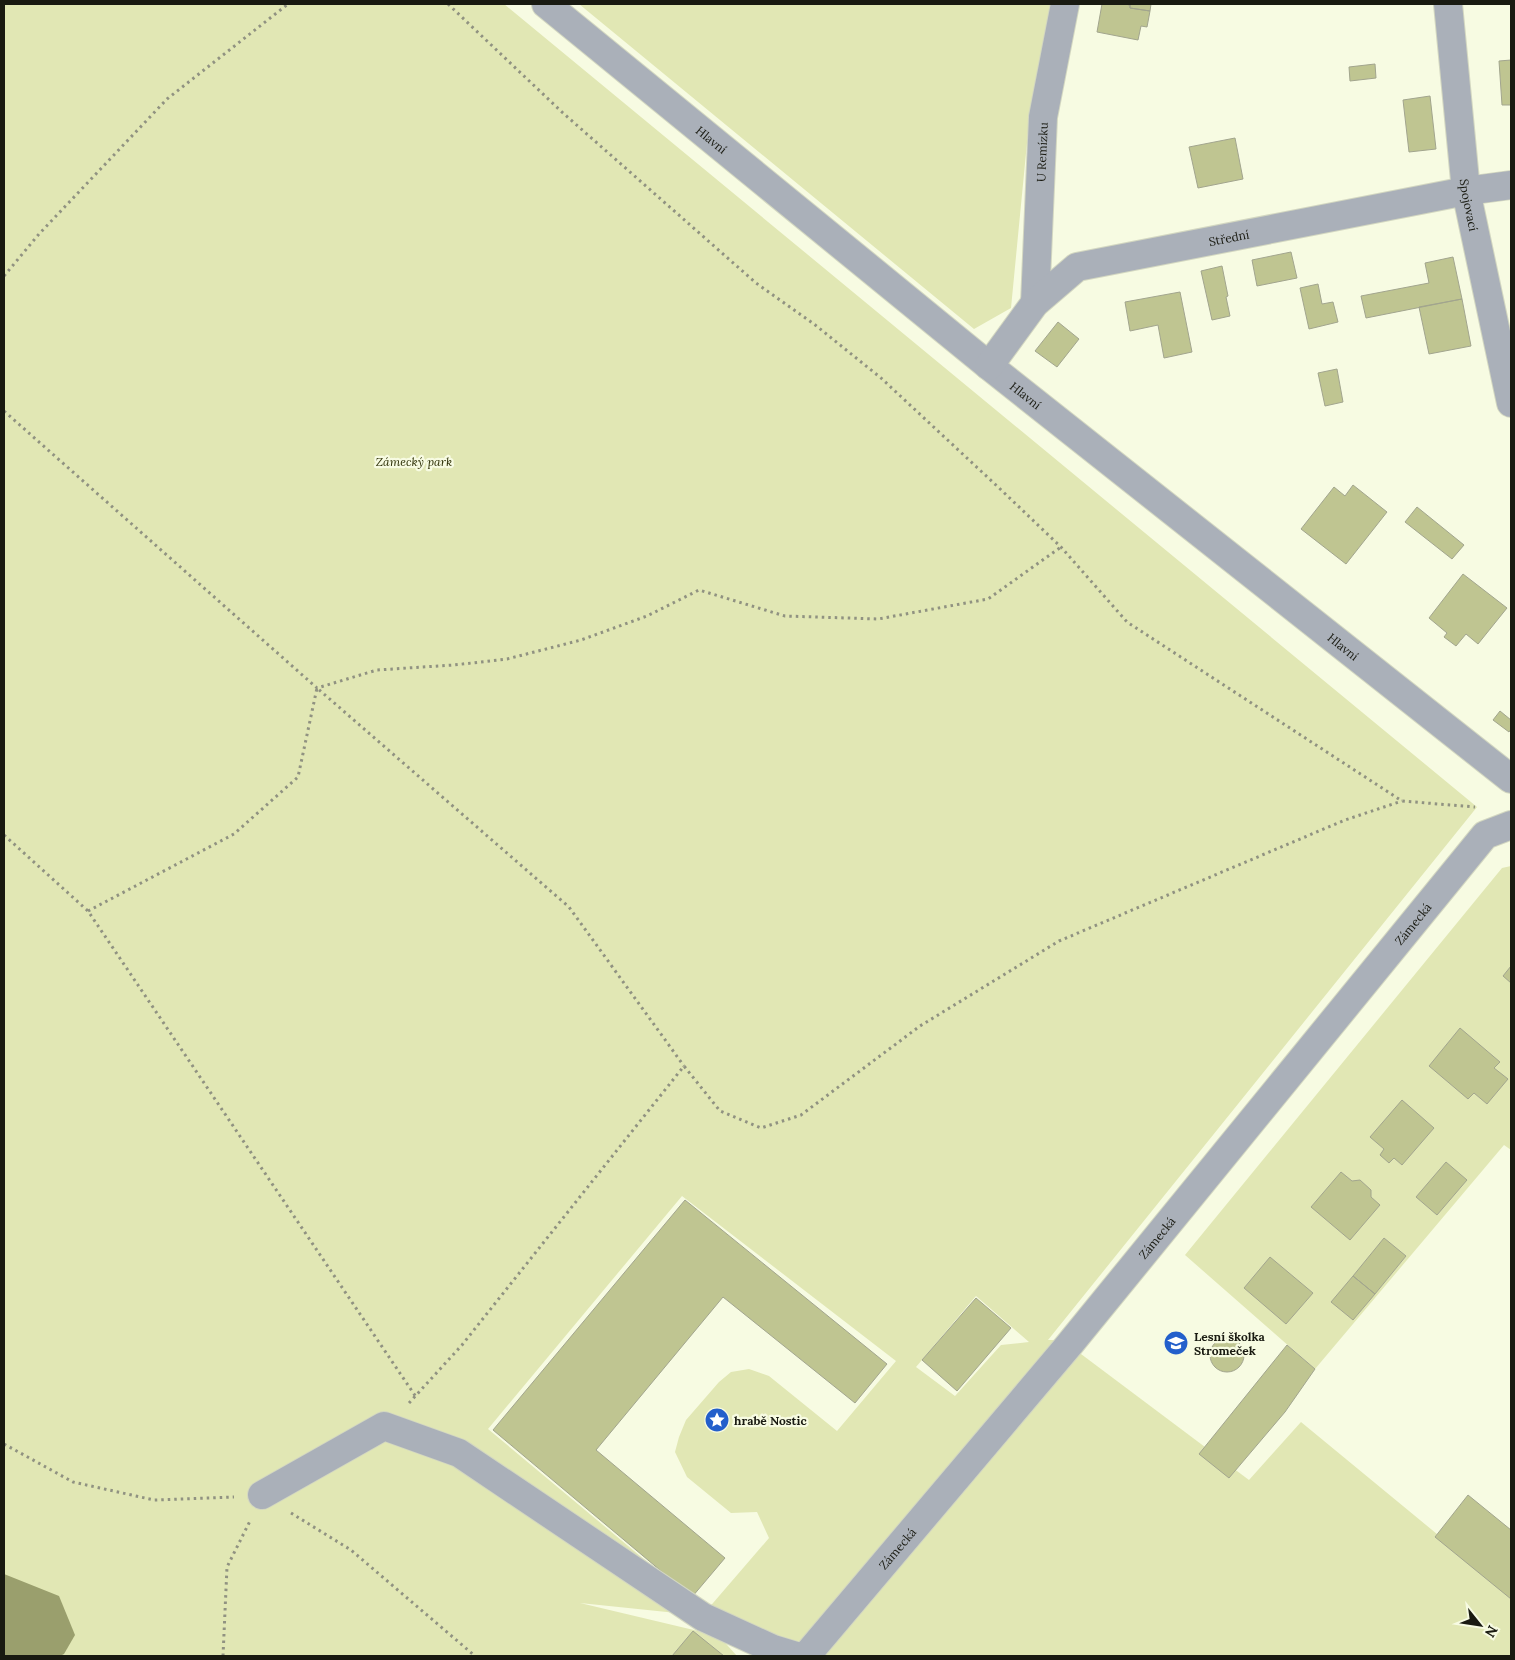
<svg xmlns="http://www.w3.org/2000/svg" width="1515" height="1660" font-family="Lora,serif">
<rect width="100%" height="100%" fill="#f7fbe2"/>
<path fill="#e1e7b4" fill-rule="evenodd" d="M 4,4 L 504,4 L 1477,807 L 1048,1340 L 1054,1340 L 1069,1345 L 1249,1480 L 1301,1422 L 1511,1595 L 1511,1656 L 765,1656 L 707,1610 L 769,1538 L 757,1512 L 731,1513 L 687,1477 L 675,1452 L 679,1437 L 686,1420 L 719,1382 L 731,1372 L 749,1369 L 769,1376 L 837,1431 L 896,1361 L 682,1196 L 488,1429 L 694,1601 L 686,1614 L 580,1603 L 719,1636 L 737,1656 L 4,1656 ZM 976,1296 L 1029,1342 L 1001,1345 L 955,1396 L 916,1367 Z
M 579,4 L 1053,4 L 1030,112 L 1011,308 L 974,329 Z
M 1511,866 L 1511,1150 L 1504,1145 L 1315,1369 L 1185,1255 L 1502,868 Z"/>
<path fill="#9a9f6d" d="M 4,1574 L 59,1596 L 75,1635 L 64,1654 L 60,1656 L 4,1656 Z"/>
<path fill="#bfc591" stroke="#a2a58e" d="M 1102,4 L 1125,4 L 1130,5 L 1130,8 L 1150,11 L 1147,27 L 1141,26 L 1138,40 L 1097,32 Z
M 1125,4 L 1151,4 L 1150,11 L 1130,8 L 1130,5 Z
M 1511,60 L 1511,105 L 1502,105 L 1499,61 Z
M 1375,64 L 1376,78 L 1350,81 L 1349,67 Z
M 1430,96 L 1436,149 L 1409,152 L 1403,100 Z
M 1235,138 L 1243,179 L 1198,188 L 1189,147 Z
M 1291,252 L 1297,278 L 1257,286 L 1252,260 Z
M 1453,257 L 1462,299 L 1366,318 L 1361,296 L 1429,283 L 1425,263 Z
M 1222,266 L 1228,296 L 1226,297 L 1230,316 L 1212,320 L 1201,271 Z
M 1318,284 L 1322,304 L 1333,302 L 1338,322 L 1309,329 L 1300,288 Z
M 1180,292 L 1192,352 L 1164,358 L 1158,325 L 1130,331 L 1125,302 Z
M 1462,299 L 1471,346 L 1429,354 L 1419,307 Z
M 1058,322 L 1079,339 L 1057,367 L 1035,351 Z
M 1337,369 L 1343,402 L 1325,406 L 1318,373 Z
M 1353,485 L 1387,512 L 1346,564 L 1301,529 L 1334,487 L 1345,496 Z
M 1417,507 L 1464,545 L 1452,559 L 1405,522 Z
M 1463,574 L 1507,608 L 1478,644 L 1466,634 L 1456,646 L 1444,637 L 1447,633 L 1429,618 Z
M 1500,711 L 1511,720 L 1511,729 L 1509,732 L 1493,720 Z
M 1511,966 L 1511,983 L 1503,976 Z
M 1460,1028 L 1500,1062 L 1494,1068 L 1508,1079 L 1487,1104 L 1474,1093 L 1468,1099 L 1429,1066 Z
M 1402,1100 L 1434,1128 L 1402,1165 L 1394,1158 L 1389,1163 L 1380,1155 L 1384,1149 L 1370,1137 Z
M 1446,1162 L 1467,1180 L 1437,1215 L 1416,1197 Z
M 1341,1172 L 1352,1181 L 1360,1180 L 1371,1190 L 1371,1197 L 1380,1205 L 1350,1240 L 1311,1207 Z
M 685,1200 L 887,1364 L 855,1403 L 723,1297 L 596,1450 L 725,1558 L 692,1597 L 493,1430 Z
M 1384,1238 L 1406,1256 L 1375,1294 L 1353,1276 Z
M 1270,1257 L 1313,1293 L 1286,1324 L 1244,1288 Z
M 1353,1276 L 1375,1294 L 1353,1320 L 1331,1302 Z
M 976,1298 L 1011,1328 L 957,1391 L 922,1360 Z
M1210 1355a17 17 0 1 1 34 0a17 17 0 1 1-34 0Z
M 1287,1345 L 1315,1369 L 1285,1412 L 1229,1478 L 1199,1454 Z
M 1468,1495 L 1511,1530 L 1511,1599 L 1435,1537 Z
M 693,1631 L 724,1656 L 672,1656 Z"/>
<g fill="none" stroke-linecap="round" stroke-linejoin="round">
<defs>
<g id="minor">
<path id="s1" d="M 546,4 L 989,366 L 1511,779"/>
<path id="s2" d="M 1448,4 L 1466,191 L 1511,403"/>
<path id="s3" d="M 1035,303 L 1043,117 L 1065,4"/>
<path id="s4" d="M 989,366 L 1035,303 L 1077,267 L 1466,191 L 1511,185"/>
<path d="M 262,1495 L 384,1426 L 459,1453 L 703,1617 L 773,1649 L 796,1656"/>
<path id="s5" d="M 806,1656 L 1069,1345 L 1485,835 L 1511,825"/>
</g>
</defs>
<use href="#minor" stroke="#d3d7c1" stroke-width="30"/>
<path stroke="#909281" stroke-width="3" stroke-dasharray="2.5 4" stroke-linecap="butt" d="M 448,4 L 563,113 L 756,283 L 814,324 L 881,378 L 997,486 L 1061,547 L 1127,622 L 1402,801 L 1475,807
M 4,276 L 39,234 L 167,99 L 288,4
M 4,411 L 317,688 L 377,670 L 454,665 L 507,659 L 581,640 L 647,616 L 699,590 L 785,616 L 878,619 L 988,599 L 1061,547
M 4,835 L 88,911 L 416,1397
M 88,911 L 234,834 L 298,777 L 317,688 L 569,907 L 684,1066
M 409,1403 L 462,1345 L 684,1066 L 720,1111 L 761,1128 L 801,1115 L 920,1026 L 1059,941 L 1345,820 L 1402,801
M 4,1444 L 73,1482 L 154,1500 L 234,1497
M 291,1513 L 351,1550 L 475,1656
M 223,1656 L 227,1567 L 250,1521"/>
<use href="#minor" stroke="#aab0b9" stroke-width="28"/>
</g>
<defs>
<symbol id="school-disc" viewBox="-11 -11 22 22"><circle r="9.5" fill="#235fcb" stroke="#f7fbe2"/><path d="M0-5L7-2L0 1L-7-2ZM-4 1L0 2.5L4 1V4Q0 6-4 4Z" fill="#fff"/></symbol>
<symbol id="sight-disc" viewBox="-11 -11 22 22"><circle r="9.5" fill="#235fcb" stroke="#f7fbe2"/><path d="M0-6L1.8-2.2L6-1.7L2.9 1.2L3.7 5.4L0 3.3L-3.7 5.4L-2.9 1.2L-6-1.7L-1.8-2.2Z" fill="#fff"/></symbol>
</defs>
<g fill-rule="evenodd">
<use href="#school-disc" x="1162" y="1329" width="28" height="28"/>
<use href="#sight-disc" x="703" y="1406" width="28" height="28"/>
</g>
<g text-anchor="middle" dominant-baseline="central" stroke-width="4.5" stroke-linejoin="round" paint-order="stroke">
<g font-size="12" fill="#191a11" stroke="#f7fbe2">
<text stroke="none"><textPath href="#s1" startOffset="214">Hlavní</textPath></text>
<text stroke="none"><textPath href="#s3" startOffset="151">U Remízku</textPath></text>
<text stroke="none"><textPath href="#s2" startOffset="202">Spojovací</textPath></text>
<text stroke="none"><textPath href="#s4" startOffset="288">Střední</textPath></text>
<text stroke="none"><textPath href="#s1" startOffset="619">Hlavní</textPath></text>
<text stroke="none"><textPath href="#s1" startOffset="1024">Hlavní</textPath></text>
<text stroke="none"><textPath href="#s5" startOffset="951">Zámecká</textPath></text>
<text stroke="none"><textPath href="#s5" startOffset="546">Zámecká</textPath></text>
<text stroke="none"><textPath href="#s5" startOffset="141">Zámecká</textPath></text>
</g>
<g font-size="12" font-style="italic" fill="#2e3107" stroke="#f7fbe2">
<text x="414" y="461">Zámecký park</text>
</g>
<g font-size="12" font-weight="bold" fill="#191a11" stroke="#f7fbe2" text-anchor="start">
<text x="1194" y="1336">Lesní školka<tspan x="1194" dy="14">Stromeček</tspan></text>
<text x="734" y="1420">hrabě Nostic</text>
</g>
</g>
<rect width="1515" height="1660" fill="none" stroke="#191a11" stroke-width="10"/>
<g transform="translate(1480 1625) rotate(120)" stroke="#f7fbe2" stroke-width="4" paint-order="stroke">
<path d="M0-4L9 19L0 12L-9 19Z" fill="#191a11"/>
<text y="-8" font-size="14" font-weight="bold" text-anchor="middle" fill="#191a11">N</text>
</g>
</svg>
